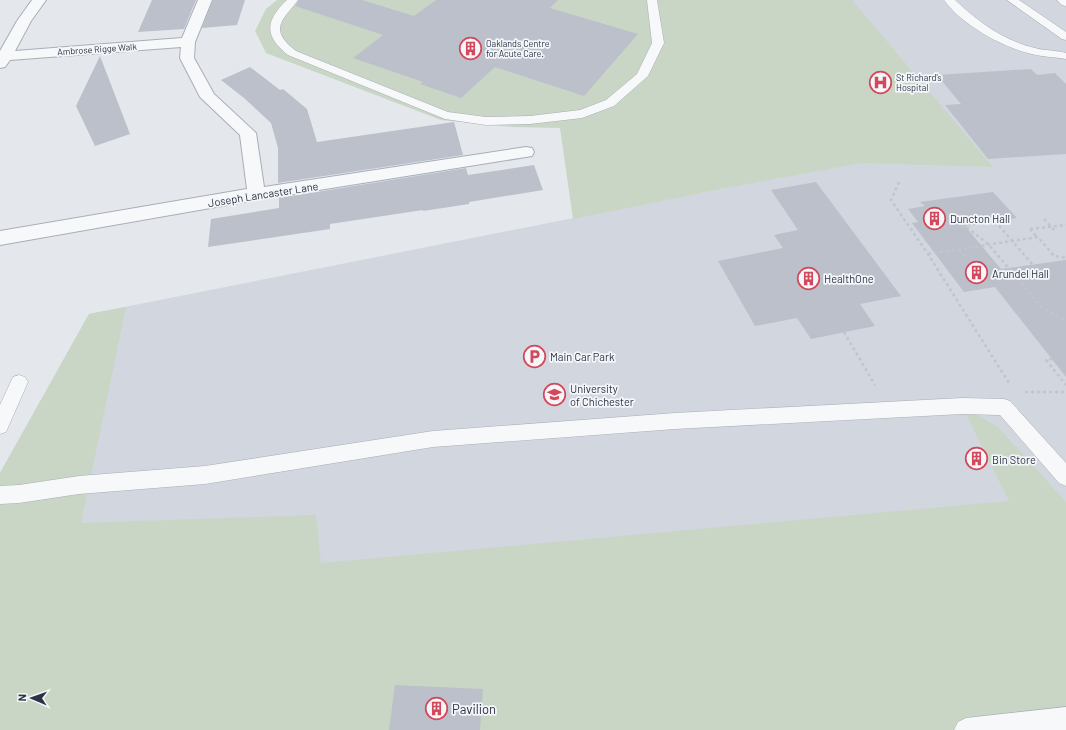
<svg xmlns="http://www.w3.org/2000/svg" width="1066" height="730" font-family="Barlow,sans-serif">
<rect width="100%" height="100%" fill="#e4e7ec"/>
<path fill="#d2d6de" d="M 672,0 L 1066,0 L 1066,730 L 0,730 L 0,473 L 89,314 L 725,188 Z"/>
<path fill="#c9d6c5" d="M 277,0 L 852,0 L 993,167 L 861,163 L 726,188 L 573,219 L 560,128 L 513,127 L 441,120 L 266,53 L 255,31 L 266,9 Z
M 126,307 L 81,523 L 316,515 L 321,563 L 1009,501 L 962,406 L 999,428 L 1066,502 L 1066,730 L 0,730 L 0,473 L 89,314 Z"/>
<path fill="#bbc0ca" d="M 152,0 L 196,0 L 184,29 L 138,32 Z
M 213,0 L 245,0 L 237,25 L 202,28 Z
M 299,0 L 362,0 L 414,16 L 436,0 L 558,0 L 550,8 L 638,34 L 584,96 L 495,67 L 461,98 L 420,84 L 423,82 L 353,58 L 383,35 L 295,6 Z
M 100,56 L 130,134 L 95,146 L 76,106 Z
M 250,67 L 280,90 L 283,89 L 307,109 L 317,142 L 454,122 L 463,155 L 278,183 L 278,148 L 271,123 L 244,98 L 221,80 Z
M 1031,69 L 1037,75 L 1055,73 L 1066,84 L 1066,154 L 988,159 L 945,105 L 961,104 L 937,75 Z
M 534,165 L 543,190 L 469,202 L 469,204 L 423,211 L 423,210 L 330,224 L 330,229 L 208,247 L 211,219 L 279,208 L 279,198 L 466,168 L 468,175 Z
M 816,182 L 901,296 L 860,304 L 875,326 L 811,339 L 797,318 L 755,326 L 718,261 L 783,248 L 774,235 L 798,230 L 771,190 Z
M 993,192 L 1017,218 L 965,226 L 1001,269 L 1066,260 L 1066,377 L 995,287 L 964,292 L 912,223 L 918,222 L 908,209 L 925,206 L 920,202 Z
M 395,685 L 483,689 L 480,730 L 389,730 Z"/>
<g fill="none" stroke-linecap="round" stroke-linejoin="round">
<defs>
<path id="service" d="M 287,0 L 298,0 C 282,21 268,29 296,51 L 448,112 L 486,117 L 530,116 L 580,110 L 606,100 L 637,74 L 652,43 L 647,0 L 657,0 L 664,43 L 648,76 L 614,106 L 582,118 L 530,124 L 486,125 L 445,119 L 288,55 C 264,36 265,21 287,0 Z
M 944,0 L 955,0 C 977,21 1004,41 1035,48 C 1045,51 1056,50 1066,53 L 1066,59 C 1055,57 1043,57 1032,54 C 1002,47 962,25 944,0 Z
M 1007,0 L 1019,0 L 1066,32 L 1066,40 L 1062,39 Z
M 1057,0 L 1066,0 L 1066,6 L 1062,5 Z
M 19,375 L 25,377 L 28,382 L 6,432 L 0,434 L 0,405 L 13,377 Z
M 962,398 L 1004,399 L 1010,401 L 1066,463 L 1066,486 L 1059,483 L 1000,415 L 962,414 L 675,429 L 433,447 L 205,484 L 79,494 L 19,503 L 0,504 L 0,486 L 19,485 L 79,476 L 205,466 L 433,431 L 675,413 Z
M 1066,707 L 1066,730 L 954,730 L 958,722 L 966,718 Z"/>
<path id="minor" d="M 32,0 L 46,0 L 31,21 L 15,51 L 182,38 L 198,0 L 212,0 L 195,42 L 194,58 L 214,94 L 256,133 L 264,187 L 526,147 L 532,148 L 534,152 L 532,156 L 526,157 L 256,200 L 0,245 L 0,231 L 247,189 L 240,135 L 200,97 L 180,58 L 181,47 L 10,60 L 5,67 L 0,68 L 0,51 L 17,21 Z"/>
</defs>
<use href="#service" stroke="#a9aeb7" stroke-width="1"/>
<use href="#minor" stroke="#a9aeb7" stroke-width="2"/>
<path stroke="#c2c5cb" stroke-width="2.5" stroke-dasharray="3 3" stroke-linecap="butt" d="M 899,182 L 891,200 L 928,254 L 1009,383
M 1044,219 L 1056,232
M 995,221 L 1033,265
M 961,227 L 967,227 L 989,245 L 1043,309 L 1066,320
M 1030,229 L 1066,225
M 1030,229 L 1037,237
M 959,250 L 965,257
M 928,254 L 1038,237 L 1054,256 L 1066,258
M 844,332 L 875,385
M 1052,359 L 1046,360 L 1066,385
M 1025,392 L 1066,392"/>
<use href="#service" fill="#f7f8fa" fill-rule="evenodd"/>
<use href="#minor" fill="#f7f8fa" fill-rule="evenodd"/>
</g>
<defs>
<symbol id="building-ring" viewBox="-11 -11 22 22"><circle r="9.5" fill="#f4f6f9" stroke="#d1495b" stroke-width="1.5"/><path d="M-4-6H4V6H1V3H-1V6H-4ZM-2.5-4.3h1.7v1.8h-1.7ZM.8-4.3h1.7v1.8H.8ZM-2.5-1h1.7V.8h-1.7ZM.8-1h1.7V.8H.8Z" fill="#d1495b"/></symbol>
<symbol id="hospital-ring" viewBox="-11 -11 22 22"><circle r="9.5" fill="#f4f6f9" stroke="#d1495b" stroke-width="1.5"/><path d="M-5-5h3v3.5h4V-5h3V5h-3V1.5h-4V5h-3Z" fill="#d1495b"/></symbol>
<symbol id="parking-ring" viewBox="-11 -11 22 22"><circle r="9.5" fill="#f4f6f9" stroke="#d1495b" stroke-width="1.5"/><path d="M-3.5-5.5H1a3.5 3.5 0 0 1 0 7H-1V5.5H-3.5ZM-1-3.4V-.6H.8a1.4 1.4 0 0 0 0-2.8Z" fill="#d1495b"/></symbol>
<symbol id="university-ring" viewBox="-11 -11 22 22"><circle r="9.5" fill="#f4f6f9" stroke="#d1495b" stroke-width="1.5"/><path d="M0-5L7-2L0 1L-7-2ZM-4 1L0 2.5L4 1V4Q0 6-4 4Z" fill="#d1495b"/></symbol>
</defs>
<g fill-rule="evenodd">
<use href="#building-ring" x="458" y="36" width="25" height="25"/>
<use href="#hospital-ring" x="868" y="70" width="25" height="25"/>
<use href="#building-ring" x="922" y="206" width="25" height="25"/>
<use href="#building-ring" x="964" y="260" width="25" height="25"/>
<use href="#building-ring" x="796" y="266" width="25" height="25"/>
<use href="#parking-ring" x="522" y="344" width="25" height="25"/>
<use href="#university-ring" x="542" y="382" width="25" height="25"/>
<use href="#building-ring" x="964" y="446" width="25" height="25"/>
<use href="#building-ring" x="424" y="696" width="25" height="25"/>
</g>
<g text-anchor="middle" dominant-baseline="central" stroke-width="3.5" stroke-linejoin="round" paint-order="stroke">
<g font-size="9" fill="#2b3445" stroke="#f4f6f9" text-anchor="start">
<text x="486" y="43">Oaklands Centre<tspan x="486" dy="10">for Acute Care.</tspan></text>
<text x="896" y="77">St Richard's<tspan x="896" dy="10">Hospital</tspan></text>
</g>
<g font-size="9" fill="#2b3445" stroke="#f4f6f9">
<text transform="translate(97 49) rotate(-4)">Ambrose Rigge Walk</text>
</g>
<g font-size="11" fill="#2b3445" stroke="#f4f6f9">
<text transform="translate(263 194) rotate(-9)">Joseph Lancaster Lane</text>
</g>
<g font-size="11" fill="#2b3445" stroke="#f4f6f9" text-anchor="start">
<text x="950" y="218">Duncton Hall</text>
<text x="992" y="273">Arundel Hall</text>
<text x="824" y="278">HealthOne</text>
<text x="550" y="356">Main Car Park</text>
<text x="570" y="388">University<tspan x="570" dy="13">of Chichester</tspan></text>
<text x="992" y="459">Bin Store</text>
</g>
<g font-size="13" fill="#2b3445" stroke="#f4f6f9" text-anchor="start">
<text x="452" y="709">Pavilion</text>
</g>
</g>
<g transform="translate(32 698) rotate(272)" stroke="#f4f6f9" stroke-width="3" paint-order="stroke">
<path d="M0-3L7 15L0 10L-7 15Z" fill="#2b3445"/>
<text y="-6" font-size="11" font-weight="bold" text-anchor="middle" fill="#2b3445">N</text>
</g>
</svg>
